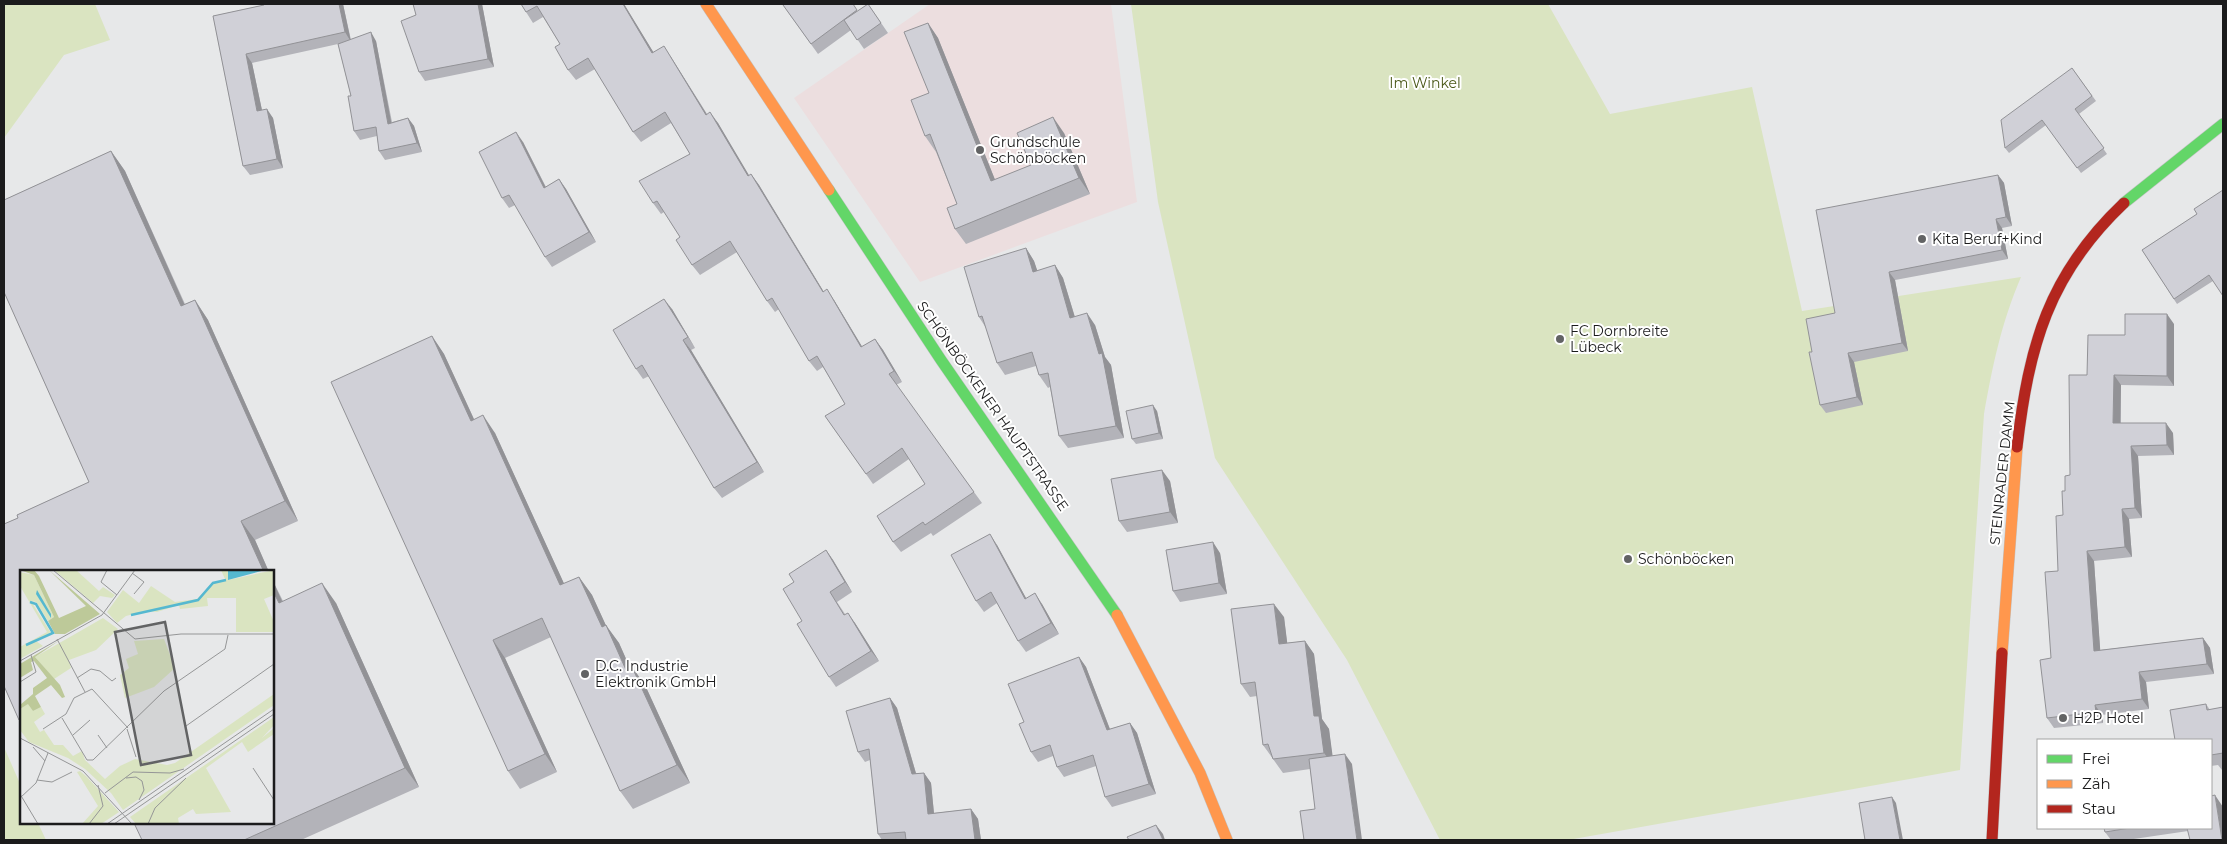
<svg xmlns="http://www.w3.org/2000/svg" width="2227" height="844" font-family="Montserrat,sans-serif">
<rect width="100%" height="100%" fill="#e7e8e9"/>
<path fill="#ecdedf" d="M 930,4 L 1111,4 L 1137,202 L 920,282 L 794,98 Z"/>
<path fill="#dae4c1" d="M 4,4 L 95,4 L 110,40 L 64,55 L 4,138 Z
M 1131,4 L 1548,4 L 1610,114 L 1752,87 L 1802,311 L 2021,277 C 2001,324 1993,364 1984,414 L 1960,770 L 1568,840 L 1440,840 L 1347,660 L 1215,458 L 1158,202 Z
M 4,747 L 21,786 L 21,823 L 38,823 L 46,840 L 4,840 Z"/>
<g fill="none" stroke-linecap="round" stroke-linejoin="round">
<defs>
<path id="fast" d="M 829,190 L 941,360 L 1117,615
M 2124,203 L 2223,124"/>
<path id="slow" d="M 706,4 L 829,190
M 1117,615 L 1200,773 L 1227,840
M 2002,653 L 2017,447"/>
<path id="jam" d="M 2017,447 C 2029,346 2048,275 2124,203
M 1992,840 L 2002,653"/>
</defs>
<use href="#fast" stroke="#c2c3c4" stroke-width="12"/>
<use href="#slow" stroke="#c2c3c4" stroke-width="12"/>
<use href="#jam" stroke="#c2c3c4" stroke-width="12"/>
<use href="#fast" stroke="#63d668" stroke-width="11"/>
<use href="#slow" stroke="#ff974d" stroke-width="11"/>
<use href="#jam" stroke="#b3261e" stroke-width="11"/>
</g>
<path fill="#b3b3b9" d="M 264,4 L 343,4 L 351,40 L 376,41 L 392,122 L 408,118 L 414,126 L 422,152 L 385,160 L 379,151 L 377,136 L 360,140 L 354,131 L 351,96 L 338,44 L 252,63 L 262,110 L 273,118 L 283,168 L 250,175 L 243,166 L 213,16 L 264,5 Z
M 413,4 L 482,4 L 494,67 L 425,81 L 419,72 L 416,15 Z
M 521,4 L 624,4 L 653,52 L 671,57 L 707,114 L 718,123 L 749,176 L 751,174 L 759,185 L 823,291 L 834,300 L 862,347 L 875,339 L 883,350 L 902,382 L 896,385 L 982,503 L 933,536 L 931,533 L 901,552 L 893,542 L 925,484 L 909,459 L 873,484 L 825,416 L 845,404 L 823,367 L 817,371 L 809,361 L 779,309 L 775,312 L 767,301 L 737,252 L 700,275 L 692,265 L 680,237 L 664,212 L 661,214 L 653,203 L 690,154 L 671,123 L 641,142 L 633,132 L 595,69 L 576,80 L 568,70 L 560,44 L 543,17 L 533,23 Z
M 868,4 L 888,33 L 864,49 L 851,30 L 818,54 L 783,5 L 858,11 Z
M 928,23 L 938,38 L 995,180 L 1031,165 L 1064,133 L 1090,194 L 966,244 L 955,229 L 957,204 L 936,152 L 925,136 L 929,93 Z
M 2072,68 L 2096,101 L 2079,114 L 2107,154 L 2081,173 L 2046,125 L 2009,153 L 2005,148 Z
M 523,142 L 546,187 L 559,179 L 566,189 L 596,242 L 552,267 L 545,257 L 515,205 L 509,208 L 502,198 Z
M 111,151 L 125,171 L 185,304 L 195,300 L 208,320 L 298,521 L 255,540 L 269,572 L 21,572 L 21,723 L 19,720 L 4,686 L 4,524 L 18,518 L 17,515 L 89,482 L 4,292 L 4,200 Z
M 1998,175 L 2004,183 L 2012,226 L 2002,228 L 2008,259 L 1895,280 L 1908,351 L 1854,362 L 1863,405 L 1826,413 L 1820,405 L 1835,313 Z
M 2197,214 L 2213,281 L 2177,304 L 2142,250 Z
M 1026,248 L 1034,261 L 1037,271 L 1055,265 L 1063,278 L 1075,317 L 1095,325 L 1105,357 L 1111,365 L 1124,438 L 1068,448 L 1059,436 L 1050,387 L 1048,388 L 1039,375 L 1036,366 L 1005,375 L 997,363 L 986,328 L 979,317 Z
M 672,309 L 695,348 L 691,350 L 764,472 L 722,498 L 714,488 L 649,376 L 643,379 L 636,369 Z
M 2174,324 L 2174,386 L 2121,385 L 2121,423 L 2173,433 L 2174,455 L 2138,456 L 2142,518 L 2129,519 L 2132,557 L 2094,561 L 2100,650 L 2203,638 L 2210,648 L 2214,674 L 2146,682 L 2149,709 L 2102,715 L 2103,723 L 2054,728 L 2047,718 L 2051,658 L 2065,491 L 2070,475 L 2087,375 L 2125,335 Z
M 432,336 L 444,354 L 474,419 L 495,433 L 564,584 L 579,577 L 592,595 L 606,626 L 619,643 L 630,668 L 632,667 L 645,685 L 690,783 L 633,809 L 620,791 L 551,637 L 505,658 L 557,772 L 520,789 L 508,771 Z
M 1157,411 L 1163,439 L 1136,444 L 1132,439 Z
M 1170,481 L 1178,523 L 1127,532 L 1119,521 Z
M 997,545 L 1026,598 L 1042,604 L 1059,634 L 1026,652 L 1018,641 L 997,603 L 984,612 L 976,601 Z
M 826,550 L 833,560 L 852,592 L 837,602 L 845,614 L 855,623 L 879,661 L 836,687 L 829,677 L 794,582 Z
M 1220,553 L 1227,594 L 1180,602 L 1173,591 Z
M 272,579 L 283,601 L 336,603 L 419,787 L 301,840 L 142,840 Z
M 1284,617 L 1287,643 L 1305,641 L 1314,654 L 1322,719 L 1329,729 L 1332,756 L 1352,764 L 1315,809 L 1310,769 L 1283,773 L 1263,745 L 1257,696 L 1250,697 L 1241,684 Z
M 1079,657 L 1086,667 L 1110,729 L 1130,723 L 1137,733 L 1156,794 L 1112,807 L 1105,797 L 1096,766 L 1064,777 L 1057,767 L 1053,756 L 1038,762 L 1031,752 L 1024,722 Z
M 890,698 L 897,708 L 916,773 L 924,773 L 931,783 L 934,813 L 971,809 L 978,819 L 981,840 L 882,840 L 878,834 L 870,760 L 865,762 L 858,752 Z
M 2206,704 L 2210,710 L 2223,707 L 2223,770 L 2222,770 L 2218,765 L 2211,766 L 2211,740 Z
M 2104,828 L 2187,828 L 2188,831 L 2127,840 L 2111,840 L 2105,832 Z"/>
<path fill="#929296" d="M 339,4 L 343,4 L 351,42 L 345,32 Z
M 478,4 L 482,4 L 494,67 L 488,59 Z
M 623,4 L 624,4 L 660,63 L 652,53 Z
M 928,23 L 938,38 L 1002,197 L 991,181 Z
M 371,32 L 376,41 L 393,132 L 388,124 Z
M 664,46 L 671,57 L 714,126 L 706,115 Z
M 246,54 L 252,63 L 264,120 L 257,111 Z
M 267,109 L 273,118 L 283,168 L 277,159 Z
M 710,112 L 718,123 L 756,187 L 748,176 Z
M 1053,117 L 1064,133 L 1090,194 L 1079,178 Z
M 408,118 L 414,126 L 422,152 L 417,143 Z
M 516,132 L 523,142 L 551,198 L 544,188 Z
M 111,151 L 125,171 L 194,326 L 181,306 Z
M 751,174 L 759,185 L 830,302 L 823,292 Z
M 1998,175 L 2004,183 L 2012,226 L 2006,217 Z
M 559,179 L 566,189 L 596,242 L 589,232 Z
M 1996,219 L 2002,228 L 2008,259 L 2002,250 Z
M 1026,248 L 1034,261 L 1042,284 L 1033,272 Z
M 1055,265 L 1063,278 L 1079,331 L 1070,318 Z
M 1889,272 L 1895,280 L 1908,351 L 1902,343 Z
M 827,289 L 834,300 L 869,358 L 861,347 Z
M 664,299 L 672,309 L 695,348 L 688,337 Z
M 195,300 L 208,320 L 298,521 L 285,501 Z
M 1087,313 L 1095,325 L 1105,357 L 1111,365 L 1124,438 L 1116,426 L 1099,354 Z
M 2167,314 L 2174,324 L 2174,386 L 2167,376 Z
M 432,336 L 444,354 L 483,439 L 471,421 Z
M 875,339 L 883,350 L 902,382 L 894,371 Z
M 683,340 L 691,350 L 764,472 L 757,462 Z
M 1848,353 L 1854,362 L 1863,405 L 1857,397 Z
M 2114,375 L 2121,385 L 2120,433 L 2113,423 Z
M 1153,405 L 1157,411 L 1163,439 L 1159,433 Z
M 483,415 L 495,433 L 573,603 L 560,585 Z
M 2166,423 L 2173,433 L 2174,455 L 2167,445 Z
M 2131,446 L 2138,456 L 2142,518 L 2135,508 Z
M 1162,470 L 1170,481 L 1178,523 L 1170,512 Z
M 2122,509 L 2129,519 L 2132,557 L 2125,547 Z
M 241,521 L 255,540 L 269,572 L 264,572 Z
M 990,534 L 997,545 L 1032,609 L 1025,599 Z
M 1213,542 L 1220,553 L 1227,594 L 1219,583 Z
M 826,550 L 833,560 L 852,592 L 845,582 Z
M 2087,551 L 2094,561 L 2101,661 L 2094,651 Z
M 579,577 L 592,595 L 615,645 L 602,627 Z
M 272,579 L 292,623 L 279,603 L 272,589 Z
M 322,583 L 336,603 L 419,787 L 405,768 Z
M 1035,593 L 1042,604 L 1059,634 L 1051,623 Z
M 1274,604 L 1284,617 L 1289,657 L 1279,644 Z
M 848,613 L 855,623 L 879,661 L 871,651 Z
M 606,625 L 619,643 L 639,688 L 626,670 Z
M 2203,638 L 2210,648 L 2214,674 L 2207,664 Z
M 493,640 L 505,658 L 557,772 L 545,754 Z
M 1305,641 L 1314,654 L 1322,719 L 1329,729 L 1334,766 L 1324,753 L 1314,716 Z
M 1079,657 L 1086,667 L 1114,740 L 1107,730 Z
M 632,667 L 645,685 L 690,783 L 677,765 Z
M 2139,672 L 2146,682 L 2149,709 L 2142,699 Z
M 890,698 L 897,708 L 919,784 L 912,774 Z
M 2095,705 L 2102,715 L 2103,723 L 2096,712 Z
M 1130,723 L 1137,733 L 1156,794 L 1149,784 Z
M 1345,754 L 1352,764 L 1362,840 L 1357,840 Z
M 924,773 L 931,783 L 935,824 L 928,814 Z
M 2215,795 L 2223,807 L 2223,840 L 2222,840 Z
M 1892,797 L 1896,803 L 1903,840 L 1900,840 Z
M 971,809 L 978,819 L 981,840 L 975,840 Z
M 1156,825 L 1163,834 L 1165,840 L 1163,840 Z"/>
<path fill="#d0d0d7" stroke="#929296" d="M 264,4 L 339,4 L 345,32 L 246,54 L 257,111 L 267,109 L 277,159 L 243,166 L 213,16 L 264,5 Z
M 413,4 L 478,4 L 488,59 L 419,72 L 401,21 L 416,15 Z
M 521,4 L 623,4 L 652,53 L 664,46 L 706,115 L 710,112 L 748,176 L 751,174 L 823,292 L 827,289 L 861,347 L 875,339 L 894,371 L 889,374 L 974,492 L 925,525 L 923,522 L 893,542 L 877,516 L 925,484 L 902,448 L 866,474 L 825,416 L 845,404 L 817,356 L 809,361 L 772,298 L 767,301 L 730,241 L 692,265 L 676,240 L 680,237 L 657,201 L 653,203 L 639,181 L 690,154 L 665,112 L 633,132 L 588,58 L 568,70 L 555,47 L 560,44 L 537,6 L 526,12 Z
M 784,4 L 853,4 L 857,10 L 811,44 L 783,5 Z
M 868,4 L 881,23 L 857,40 L 844,20 Z
M 928,23 L 991,181 L 1031,165 L 1017,133 L 1053,117 L 1079,178 L 955,229 L 947,208 L 957,204 L 930,134 L 925,136 L 911,100 L 929,93 L 904,32 Z
M 371,32 L 388,124 L 408,118 L 417,143 L 379,151 L 376,127 L 354,131 L 348,96 L 351,96 L 338,44 Z
M 2072,68 L 2092,96 L 2075,109 L 2104,148 L 2077,168 L 2042,120 L 2005,148 L 2001,120 Z
M 516,132 L 544,188 L 559,179 L 589,232 L 545,257 L 509,195 L 502,198 L 479,152 Z
M 111,151 L 181,306 L 195,300 L 285,501 L 241,521 L 264,572 L 21,572 L 21,719 L 19,720 L 4,686 L 4,524 L 18,518 L 17,515 L 89,482 L 4,292 L 4,200 Z
M 1998,175 L 2006,217 L 1996,219 L 2002,250 L 1889,272 L 1902,343 L 1848,353 L 1857,397 L 1820,405 L 1809,352 L 1812,352 L 1806,319 L 1835,313 L 1816,210 Z
M 2223,190 L 2223,296 L 2209,275 L 2174,299 L 2142,250 L 2197,214 L 2194,209 Z
M 1026,248 L 1033,272 L 1055,265 L 1070,318 L 1087,313 L 1099,354 L 1102,353 L 1116,426 L 1059,436 L 1048,373 L 1039,375 L 1032,352 L 997,363 L 982,316 L 979,317 L 964,267 Z
M 664,299 L 688,337 L 683,340 L 757,462 L 714,488 L 642,365 L 636,369 L 613,330 Z
M 2125,314 L 2167,314 L 2167,376 L 2114,375 L 2113,423 L 2166,423 L 2167,445 L 2131,446 L 2135,508 L 2122,509 L 2125,547 L 2087,551 L 2094,651 L 2203,638 L 2207,664 L 2139,672 L 2142,699 L 2095,705 L 2096,712 L 2047,718 L 2040,660 L 2051,658 L 2045,572 L 2058,571 L 2056,516 L 2063,515 L 2062,491 L 2065,491 L 2065,476 L 2070,475 L 2069,375 L 2087,375 L 2088,335 L 2125,335 Z
M 432,336 L 471,421 L 483,415 L 560,585 L 579,577 L 602,627 L 606,625 L 626,670 L 632,667 L 677,765 L 620,791 L 542,618 L 493,640 L 545,754 L 508,771 L 331,382 Z
M 1153,405 L 1159,433 L 1132,439 L 1126,411 Z
M 1162,470 L 1170,512 L 1119,521 L 1111,479 Z
M 990,534 L 1025,599 L 1035,593 L 1051,623 L 1018,641 L 991,592 L 976,601 L 951,555 Z
M 1213,542 L 1219,583 L 1173,591 L 1166,550 Z
M 826,550 L 845,582 L 830,592 L 844,615 L 848,613 L 871,651 L 829,677 L 797,624 L 802,621 L 783,589 L 794,582 L 789,574 Z
M 322,583 L 405,768 L 244,840 L 142,840 L 134,823 L 272,823 L 272,589 L 279,603 Z
M 1274,604 L 1279,644 L 1305,641 L 1314,716 L 1319,716 L 1324,753 L 1273,759 L 1268,744 L 1263,745 L 1255,682 L 1241,684 L 1231,609 Z
M 1079,657 L 1107,730 L 1130,723 L 1149,784 L 1105,797 L 1093,755 L 1057,767 L 1050,745 L 1031,752 L 1019,724 L 1024,722 L 1008,684 Z
M 890,698 L 912,774 L 924,773 L 928,814 L 971,809 L 975,840 L 906,840 L 905,832 L 878,834 L 869,749 L 858,752 L 846,711 Z
M 2206,704 L 2207,710 L 2223,707 L 2223,753 L 2211,755 L 2211,740 L 2175,740 L 2170,710 Z
M 1345,754 L 1357,840 L 1304,840 L 1300,811 L 1315,809 L 1309,759 Z
M 2215,795 L 2222,840 L 2190,840 L 2187,828 L 2211,828 L 2211,796 Z
M 1892,797 L 1900,840 L 1865,840 L 1859,803 Z
M 1156,825 L 1163,840 L 1129,840 L 1127,837 Z
M 2104,828 L 2130,828 L 2105,832 Z"/>
<g fill="#626364" stroke="#fff" stroke-width="2">
<circle cx="980" cy="150" r="5"/>
<circle cx="1922" cy="239" r="5"/>
<circle cx="1560" cy="339" r="5"/>
<circle cx="1628" cy="559" r="5"/>
<circle cx="585" cy="674" r="5"/>
<circle cx="2063" cy="718" r="5"/>
</g>
<g text-anchor="middle" dominant-baseline="central" stroke-width="4" stroke-linejoin="round" paint-order="stroke">
<g font-size="14" fill="#4b5919" stroke="#fff">
<text x="1425" y="83">Im Winkel</text>
</g>
<g font-size="14" fill="#1b1b1c" stroke="#fff" text-anchor="start">
<text x="990" y="142">Grundschule<tspan x="990" dy="16">Schönböcken</tspan></text>
<text x="1932" y="239">Kita Beruf+Kind</text>
<text x="1570" y="331">FC Dornbreite<tspan x="1570" dy="16">Lübeck</tspan></text>
<text x="1638" y="559">Schönböcken</text>
<text x="595" y="666">D.C. Industrie<tspan x="595" dy="16">Elektronik GmbH</tspan></text>
<text x="2073" y="718">H2P Hotel</text>
</g>
<g font-size="14" fill="#1b1b1c" stroke="#fff">
<text transform="translate(993 406) rotate(55)">SCHÖNBÖCKENER HAUPTSTRASSE</text>
<text transform="translate(2002 473) rotate(-84)">STEINRADER DAMM</text>
</g>
</g>
<g transform="translate(20 570)">
<rect width="254" height="254" fill="#e7e8e9"/>
<path d="M 34,0 L 56,0 L 79,21 L 83,17 L 95,25 L 92,28 L 80,26 L 73,33 ZM 201,0 L 208,0 L 208,10 L 254,0 L 254,25 L 244,29 L 254,52 L 254,62 L 216,62 L 216,28 L 187,28 L 188,36 L 160,39 L 159,35 L 137,42 L 125,41 L 106,46 L 97,53 L 87,42 L 103,20 L 119,33 L 131,16 L 155,32 L 177,29 L 192,14 L 205,9 ZM 0,2 L 14,5 L 34,47 L 28,51 L 16,32 L 11,31 L 31,63 L 16,71 L 23,76 L 0,89 L 0,77 L 27,62 L 0,16 ZM 83,48 L 98,59 L 76,80 L 49,90 L 51,98 L 34,109 L 15,87 ZM 144,69 L 155,98 L 134,117 L 105,128 L 100,105 L 109,98 L 106,89 L 118,84 L 114,71 ZM 254,124 L 254,135 L 103,240 L 91,223 L 65,199 L 48,188 L 9,172 L 0,160 L 0,139 L 9,133 L 13,141 L 21,137 L 25,144 L 14,152 L 20,162 L 24,160 L 34,175 L 43,175 L 53,186 L 62,181 L 65,190 L 85,209 L 100,196 L 115,189 L 147,195 L 155,193 ZM 254,147 L 254,155 L 242,168 L 254,158 L 254,164 L 228,182 L 222,172 L 186,198 L 211,242 L 176,244 L 173,239 L 158,248 L 159,254 L 116,254 L 110,247 ZM 60,201 L 67,207 L 99,242 L 81,254 L 62,254 L 78,236 L 57,202 Z" fill="#dae4c1"/>
<path d="M 0,0 L 14,0 L 19,6 L 39,48 L 66,36 L 29,0 L 80,44 L 45,64 L 35,64 L 28,51 L 34,47 L 14,5 ZM 40,70 L 15,87 L 40,115 L 45,127 L 42,128 L 31,115 L 15,126 L 21,137 L 13,141 L 8,134 L 0,139 L 0,135 L 13,124 L 13,118 L 27,108 L 14,91 L 11,92 L 13,100 L 0,108 L 0,94 Z" fill="#bdc999"/>
<path d="M 208,0 L 245,0 L 208,10 ZM 17,20 L 31,44 L 31,48 L 16,24 Z" fill="#55b8d0"/>
<path fill="none" stroke="#55b8d0" stroke-width="2.5" d="M 111,45 L 178,30 L 193,13 L 206,10M 6,75 L 33,63 L 16,34 L 10,32"/>
<path fill="none" stroke="#959697" stroke-width="1" d="M 33,0 L 115,69 L 161,64 L 254,64M 87,0 L 81,12 L 97,25M 112,3 L 124,12 L 114,24M 37,69 L 65,122M 0,91 L 82,45 L 115,0M 57,108 L 71,99 L 80,101 L 92,111 L 96,108M 0,112 L 16,102 L 11,85M 42,148 L 67,190 L 73,190 L 144,121 L 205,79 L 208,65M 166,156 L 254,94M 23,159 L 46,144 L 54,128 L 72,119 L 108,158M 107,159 L 116,187M 53,165 L 70,150M 78,165 L 87,178M 0,168 L 63,201 L 112,254M 13,177 L 25,191M 233,198 L 254,230M 106,208 L 116,207 L 122,211 L 124,220 L 119,230M 17,210 L 32,212 L 52,202M 85,223 L 113,202 L 150,203 L 164,199M 0,224 L 18,254M 0,228 L 16,213 L 28,183M 69,254 L 83,236 L 78,215M 87,254 L 254,139M 94,254 L 254,144M 128,254 L 135,238 L 166,208"/>
<path fill="#626364" fill-opacity="0.15" stroke="#626364" stroke-width="2.5" d="M 145,52 L 171,185 L 121,195 L 95,62 Z"/>
<rect width="254" height="254" fill="none" stroke="#1b1b1c" stroke-width="2.5"/>
</g>
<rect width="2227" height="844" fill="none" stroke="#1b1b1c" stroke-width="10"/>
<rect x="2037" y="739" width="175" height="90" fill="#ffffff" stroke="#a4a4a4"/>
<rect x="2047" y="755" width="25" height="8" fill="#63d668" stroke="#a4a4a4"/>
<text x="2082" y="764" font-size="15" fill="#1b1b1c">Frei</text>
<rect x="2047" y="780" width="25" height="8" fill="#ff974d" stroke="#a4a4a4"/>
<text x="2082" y="789" font-size="15" fill="#1b1b1c">Zäh</text>
<rect x="2047" y="805" width="25" height="8" fill="#b3261e" stroke="#a4a4a4"/>
<text x="2082" y="814" font-size="15" fill="#1b1b1c">Stau</text>
</svg>
